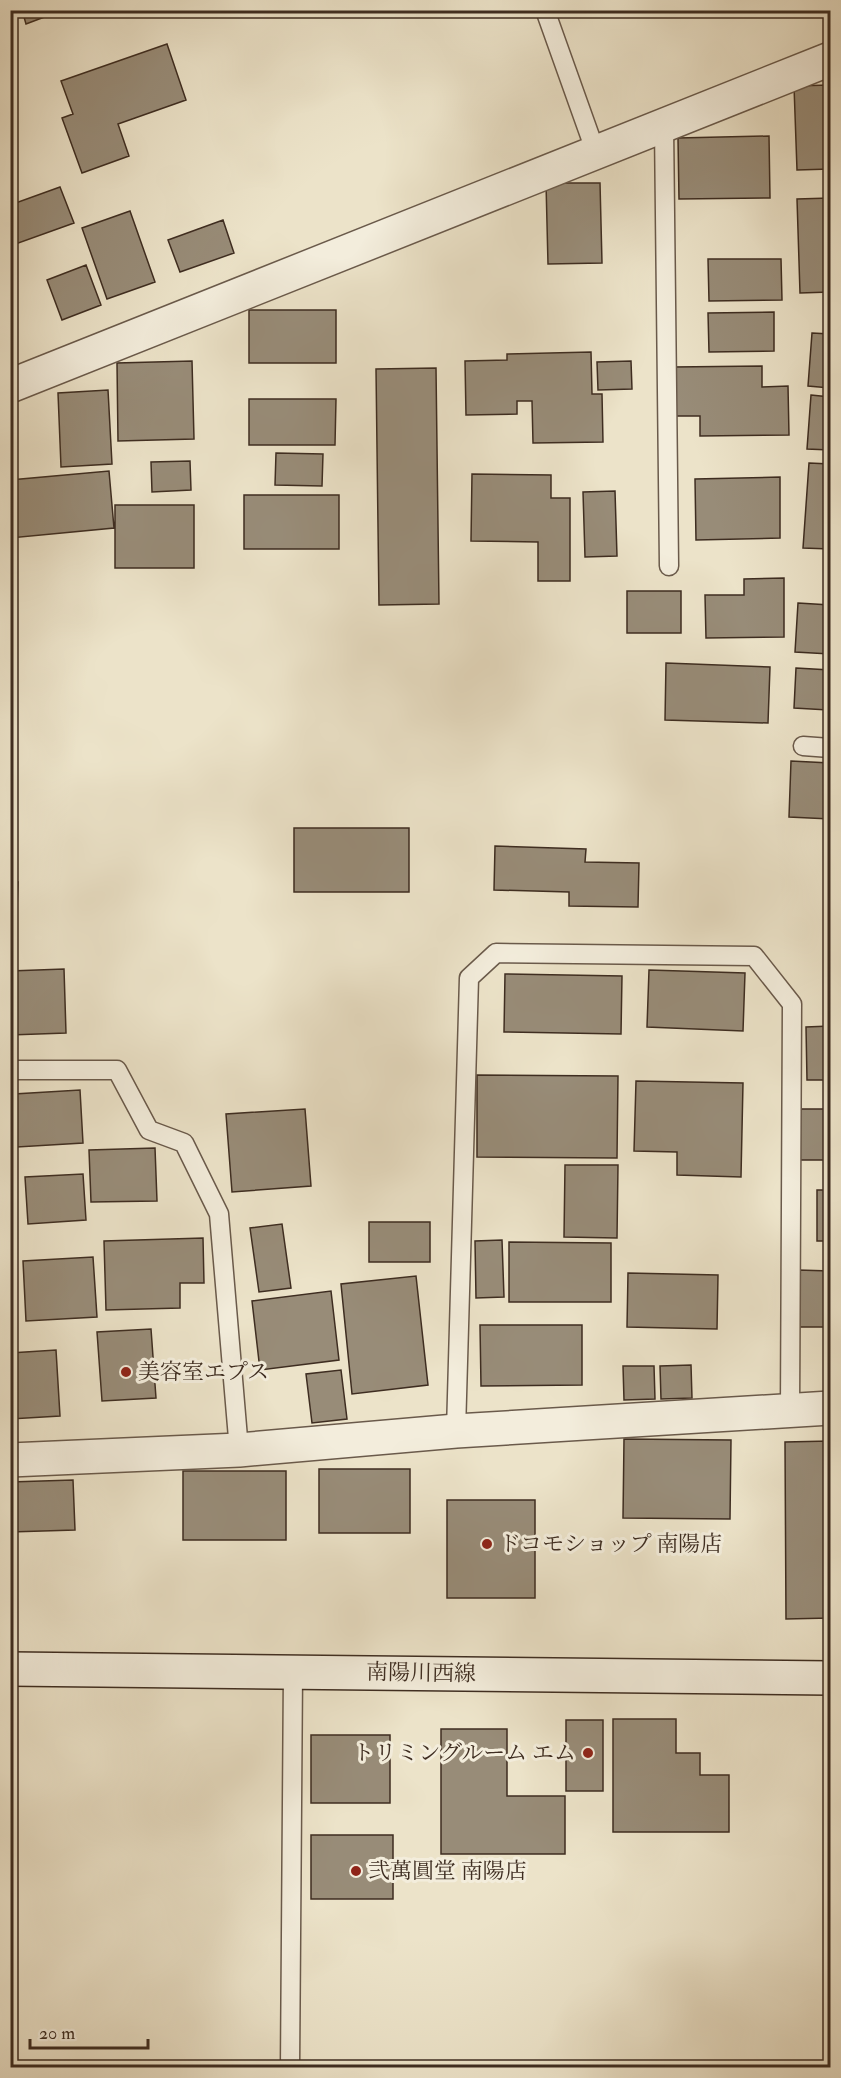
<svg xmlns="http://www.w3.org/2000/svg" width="841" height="2078" font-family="'IM FELL Double Pica','Noto Serif JP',serif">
<rect width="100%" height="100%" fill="#ece3c9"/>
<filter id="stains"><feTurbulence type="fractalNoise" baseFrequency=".00333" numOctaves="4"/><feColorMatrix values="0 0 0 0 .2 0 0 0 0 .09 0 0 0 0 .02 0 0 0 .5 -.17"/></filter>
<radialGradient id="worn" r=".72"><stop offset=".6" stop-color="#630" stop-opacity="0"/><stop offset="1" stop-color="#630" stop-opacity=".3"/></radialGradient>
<path fill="#988c78" stroke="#3e2d21" stroke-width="1.5" d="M 22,10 L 63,10 L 26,24 Z
M 167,44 L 186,100 L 118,124 L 129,156 L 82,173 L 62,118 L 73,114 L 61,81 Z
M 830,85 L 830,169 L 797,170 L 794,86 Z
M 769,136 L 770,198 L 679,199 L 678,138 Z
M 546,183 L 600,183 L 602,263 L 548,264 Z
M 60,187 L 74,223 L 10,246 L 10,205 Z
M 830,198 L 830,292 L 800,293 L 797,199 Z
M 130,211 L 155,282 L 107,299 L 82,228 Z
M 223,220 L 234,253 L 180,272 L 168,240 Z
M 708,259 L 781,259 L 782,300 L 709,301 Z
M 86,265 L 101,305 L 62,320 L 47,280 Z
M 249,310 L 336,310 L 336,363 L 249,363 Z
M 774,312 L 774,351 L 709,352 L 708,313 Z
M 812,333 L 830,334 L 830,388 L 808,386 Z
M 591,352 L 592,394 L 602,394 L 603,442 L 533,443 L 532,401 L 517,401 L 517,414 L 466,415 L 465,361 L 507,360 L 507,354 Z
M 192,361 L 194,439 L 118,441 L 117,363 Z
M 631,361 L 632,389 L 598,390 L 597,362 Z
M 762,366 L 762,387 L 788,386 L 789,435 L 700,436 L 700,416 L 675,416 L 673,367 Z
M 436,368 L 439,604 L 379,605 L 376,369 Z
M 108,390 L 112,464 L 61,467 L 58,393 Z
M 811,395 L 830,397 L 830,450 L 807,449 Z
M 249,399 L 336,399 L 335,445 L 249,445 Z
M 276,453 L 323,454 L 322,486 L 275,485 Z
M 190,461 L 191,490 L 152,492 L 151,462 Z
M 809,463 L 830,464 L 830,549 L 803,548 Z
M 109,471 L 114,528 L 10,538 L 10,480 Z
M 472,474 L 551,475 L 551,498 L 570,498 L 570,581 L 538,581 L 538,542 L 471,541 Z
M 780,477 L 780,538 L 696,540 L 695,479 Z
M 615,491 L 617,556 L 585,557 L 583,492 Z
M 244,495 L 339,495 L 339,549 L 244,549 Z
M 115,505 L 194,505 L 194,568 L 115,568 Z
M 784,578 L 784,637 L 706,638 L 705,595 L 744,595 L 744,579 Z
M 627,591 L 681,591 L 681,633 L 627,633 Z
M 798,603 L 830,605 L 830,654 L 795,652 Z
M 666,663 L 770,667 L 768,723 L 665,720 Z
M 796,668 L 830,670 L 828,710 L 794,708 Z
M 791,761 L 830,763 L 830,819 L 789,817 Z
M 294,828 L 409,828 L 409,892 L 294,892 Z
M 495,846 L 586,849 L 585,862 L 639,863 L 638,907 L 569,906 L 569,892 L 494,890 Z
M 10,882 L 18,882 L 16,937 L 10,937 Z
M 64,969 L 66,1033 L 10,1035 L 10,971 Z
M 649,970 L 745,973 L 743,1031 L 647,1027 Z
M 505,974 L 622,976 L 621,1034 L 504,1032 Z
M 830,1026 L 830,1080 L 807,1080 L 806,1027 Z
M 477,1075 L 618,1076 L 617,1158 L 477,1157 Z
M 636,1081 L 743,1083 L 741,1177 L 677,1175 L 677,1152 L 634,1151 Z
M 80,1090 L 83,1143 L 17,1147 L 14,1094 Z
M 305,1109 L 311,1186 L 232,1192 L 226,1114 Z
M 797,1109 L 830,1109 L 830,1160 L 797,1160 Z
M 155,1148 L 157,1201 L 91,1202 L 89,1150 Z
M 565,1165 L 618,1165 L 617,1238 L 564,1237 Z
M 83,1174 L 86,1220 L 28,1224 L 25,1177 Z
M 817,1190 L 830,1190 L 830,1241 L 817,1241 Z
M 369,1222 L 430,1222 L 430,1262 L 369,1262 Z
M 282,1224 L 291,1288 L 259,1292 L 250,1228 Z
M 203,1238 L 204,1283 L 180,1283 L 180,1308 L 106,1310 L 104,1241 Z
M 502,1240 L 504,1297 L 476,1298 L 475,1241 Z
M 509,1242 L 611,1243 L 611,1302 L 509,1302 Z
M 93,1257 L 97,1317 L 26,1321 L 23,1261 Z
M 798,1270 L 830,1271 L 830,1327 L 798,1327 Z
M 628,1273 L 718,1275 L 717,1329 L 627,1327 Z
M 416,1276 L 428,1385 L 352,1394 L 341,1284 Z
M 331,1291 L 339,1360 L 260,1370 L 252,1301 Z
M 480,1325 L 582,1325 L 582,1385 L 481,1386 Z
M 151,1329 L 156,1398 L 102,1401 L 97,1332 Z
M 56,1350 L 60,1416 L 10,1419 L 10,1353 Z
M 691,1365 L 692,1398 L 661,1399 L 660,1366 Z
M 623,1366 L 654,1366 L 655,1399 L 624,1400 Z
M 341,1370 L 347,1419 L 312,1423 L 306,1374 Z
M 624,1439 L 731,1440 L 730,1519 L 623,1518 Z
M 830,1441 L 830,1618 L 786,1619 L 785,1442 Z
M 319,1469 L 410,1469 L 410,1533 L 319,1533 Z
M 183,1471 L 286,1471 L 286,1540 L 183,1540 Z
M 73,1480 L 75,1530 L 10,1532 L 10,1482 Z
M 447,1500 L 535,1500 L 535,1598 L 447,1598 Z
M 613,1719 L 676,1719 L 676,1753 L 700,1753 L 700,1775 L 729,1775 L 729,1832 L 613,1832 Z
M 566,1720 L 603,1720 L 603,1791 L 566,1791 Z
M 441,1729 L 507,1729 L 507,1796 L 565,1796 L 565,1854 L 441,1854 Z
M 311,1735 L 390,1735 L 390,1803 L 311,1803 Z
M 311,1835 L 393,1835 L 393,1899 L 311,1899 Z"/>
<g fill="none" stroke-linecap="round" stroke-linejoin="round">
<defs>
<path id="service" d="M 545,10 L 596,153
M 664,126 L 669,566
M 803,746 L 830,748
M 10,1070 L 117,1070 L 149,1130 L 184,1143 L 219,1214 L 239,1450
M 456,1431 L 469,978 L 496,953 L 754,956 L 792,1004 L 790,1411
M 290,2068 L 293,1671"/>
<path id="minor" d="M 10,386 L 830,59
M 10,1460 L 239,1450 L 456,1431 L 830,1408"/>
<path id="secondary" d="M 10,1669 L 830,1678"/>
</defs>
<use href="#service" stroke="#6a5a4b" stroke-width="21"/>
<use href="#minor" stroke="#6a5a4b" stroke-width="36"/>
<use href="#secondary" stroke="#3e2d21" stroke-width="36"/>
<use href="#service" stroke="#f3eddc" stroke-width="18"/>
<use href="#minor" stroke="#f3eddc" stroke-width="33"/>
<use href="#secondary" stroke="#f3eddc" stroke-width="33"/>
</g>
<g fill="#8f2418" stroke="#f3eddc" stroke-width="2">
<circle cx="126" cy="1372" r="6"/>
<circle cx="487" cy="1544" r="6"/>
<circle cx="588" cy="1753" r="6"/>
<circle cx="356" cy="1871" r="6"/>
</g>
<g text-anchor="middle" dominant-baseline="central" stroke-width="6" stroke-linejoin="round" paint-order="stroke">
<g font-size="22" fill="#3e2d21" stroke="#f3eddc" text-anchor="start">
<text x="138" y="1372">美容室エプス</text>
<text x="499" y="1544">ドコモショップ 南陽店</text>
<text x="576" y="1753" text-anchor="end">トリミングルーム エム</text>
<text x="368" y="1871">弐萬圓堂 南陽店</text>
</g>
<g font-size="22" fill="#3e2d21" stroke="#f3eddc">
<text transform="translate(421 1673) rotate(1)">南陽川西線</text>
</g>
</g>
<rect width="841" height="2078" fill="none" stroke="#ece3c9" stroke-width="36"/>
<rect x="12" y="12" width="817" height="2054" fill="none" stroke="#3e2d21" stroke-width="3"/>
<rect x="18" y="18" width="805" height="2042" fill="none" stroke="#3e2d21" stroke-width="1.5"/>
<path d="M30 2039v9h118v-9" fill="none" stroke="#3e2d21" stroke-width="3"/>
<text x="39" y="2039" font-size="18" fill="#3e2d21" stroke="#f3eddc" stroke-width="4.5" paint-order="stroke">20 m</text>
<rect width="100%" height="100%" filter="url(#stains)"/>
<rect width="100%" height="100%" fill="url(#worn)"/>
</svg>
